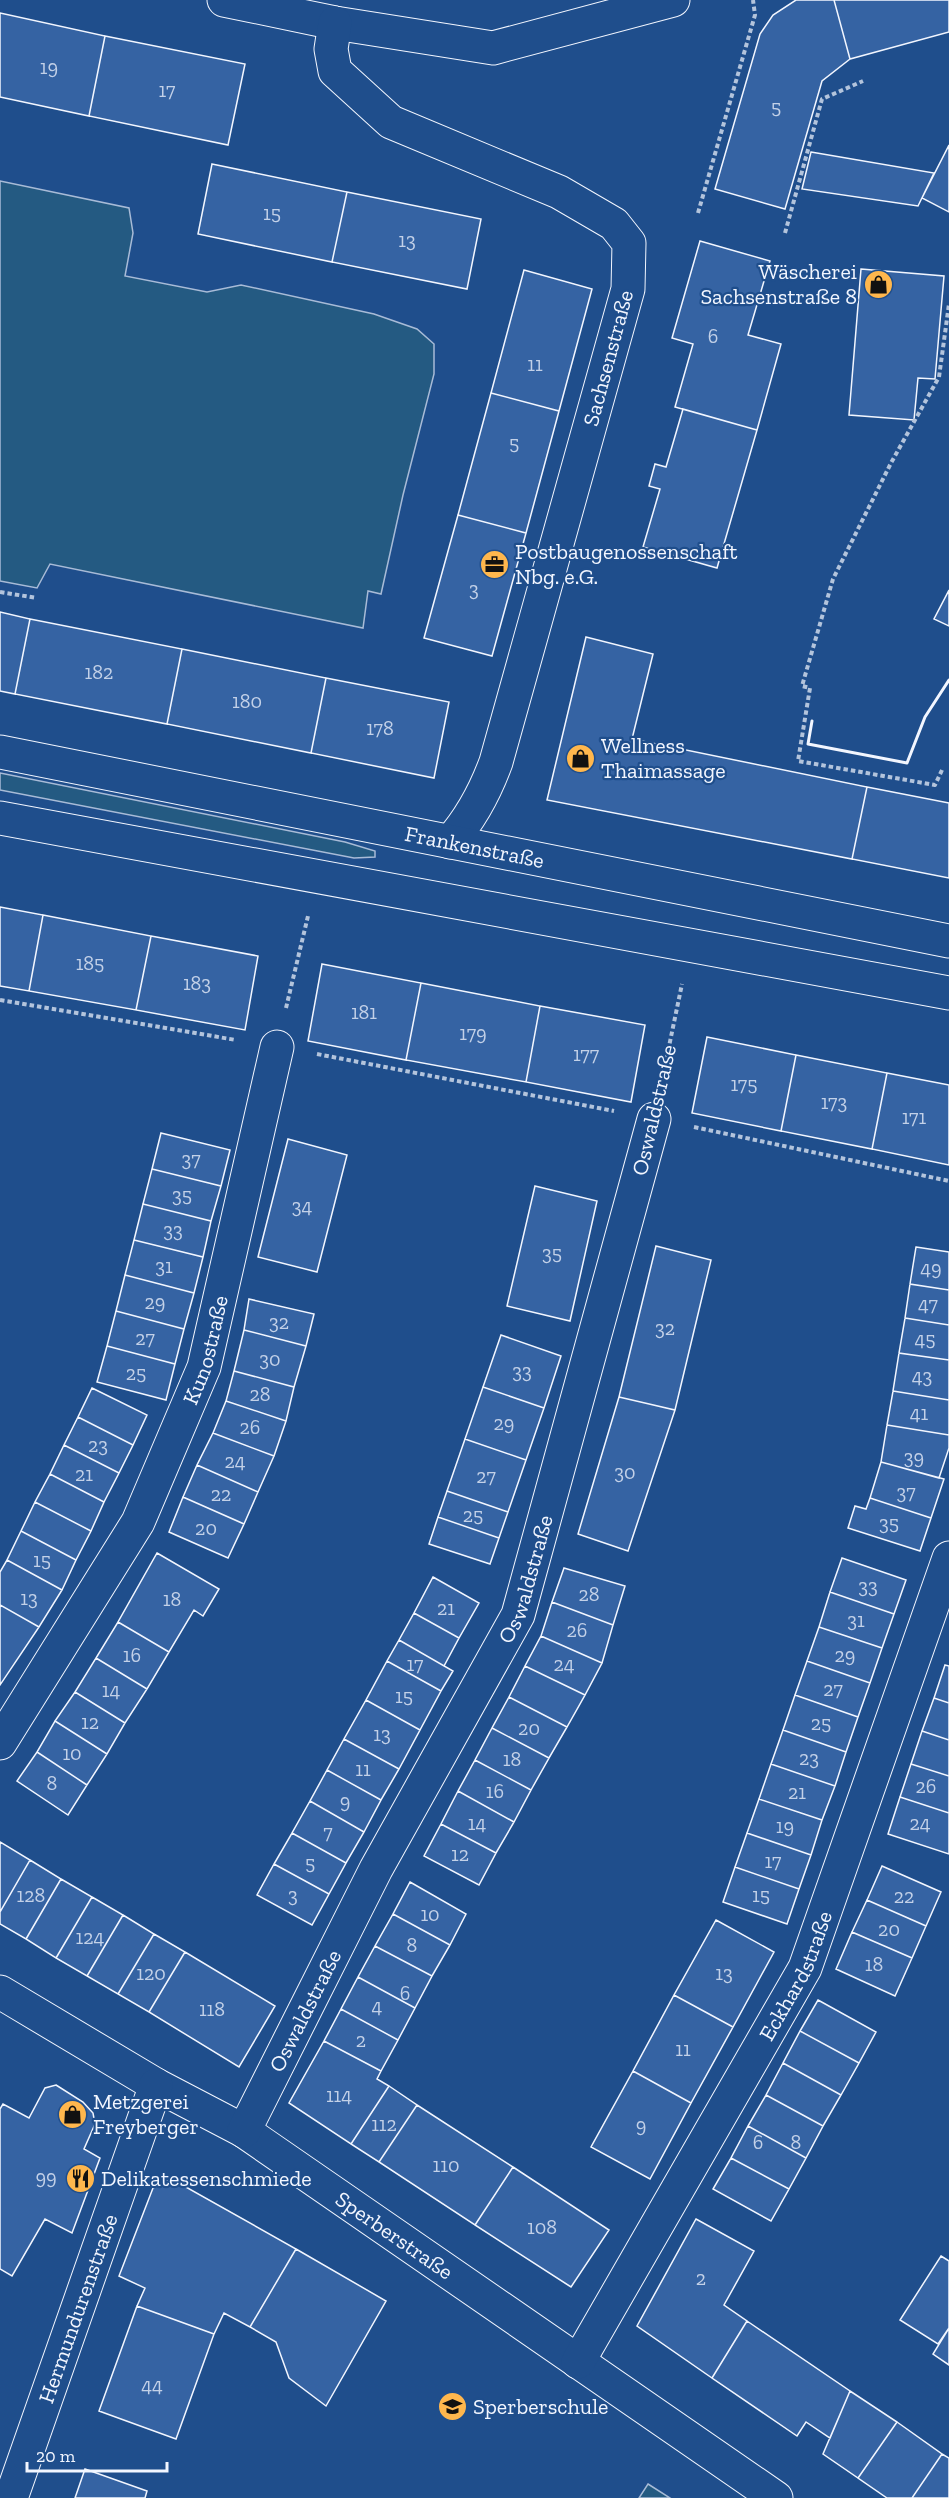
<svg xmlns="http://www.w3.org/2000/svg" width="949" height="2498" font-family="'Zilla Slab',serif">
<rect width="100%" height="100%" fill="#1f4e8c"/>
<path fill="#245a82" stroke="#a8bbd7" stroke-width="1.5" d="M 0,181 L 129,208 L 133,233 L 125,276 L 207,292 L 241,285 L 374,314 L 417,329 L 434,344 L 434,374 L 403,495 L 381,594 L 368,591 L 363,628 L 50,564 L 37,588 L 0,581 Z
M 0,773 L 345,842 L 375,851 L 375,857 L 354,858 L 0,790 Z
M 648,2484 L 670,2498 L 639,2498 Z"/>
<path fill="#3563a3" stroke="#f2f6ff" stroke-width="1.5" d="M 796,0 L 834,0 L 850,59 L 822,81 L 785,209 L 715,189 L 760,34 L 773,15 Z
M 834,0 L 949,0 L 949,32 L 850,59 Z
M 0,13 L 105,36 L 89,116 L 0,97 Z
M 105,36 L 245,64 L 228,145 L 89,116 Z
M 949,145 L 949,212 L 922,198 Z
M 811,152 L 934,173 L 918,206 L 802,189 Z
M 212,164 L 347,192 L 332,262 L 198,234 Z
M 347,192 L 481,219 L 467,289 L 332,262 Z
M 700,241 L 770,261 L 748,335 L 781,344 L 757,430 L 675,407 L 693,344 L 672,338 Z
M 861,269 L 944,276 L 935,379 L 918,378 L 914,420 L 849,415 Z
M 524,270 L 592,289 L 559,411 L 491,393 Z
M 491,393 L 559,411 L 526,533 L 458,515 Z
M 683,409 L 757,430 L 717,568 L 643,547 L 660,489 L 649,486 L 655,464 L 666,467 Z
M 458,515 L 526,533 L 492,656 L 424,638 Z
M 949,590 L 949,626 L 934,619 Z
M 0,612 L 30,619 L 15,694 L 0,691 Z
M 30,619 L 182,649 L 167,724 L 15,694 Z
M 586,637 L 653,654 L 632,739 L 867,787 L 852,859 L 547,800 Z
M 182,649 L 326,678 L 311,753 L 167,724 Z
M 326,678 L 449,702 L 434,778 L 311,753 Z
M 867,787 L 949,803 L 949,878 L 852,859 Z
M 0,907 L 43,915 L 29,991 L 0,986 Z
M 43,915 L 151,936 L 136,1010 L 29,991 Z
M 151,936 L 258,956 L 245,1030 L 136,1010 Z
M 322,964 L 421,983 L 406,1060 L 308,1041 Z
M 421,983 L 540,1006 L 526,1082 L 406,1060 Z
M 540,1006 L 645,1025 L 631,1102 L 526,1082 Z
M 707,1037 L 796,1055 L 781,1131 L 692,1113 Z
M 796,1055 L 887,1073 L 872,1149 L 781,1131 Z
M 887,1073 L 949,1085 L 949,1165 L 872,1149 Z
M 161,1133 L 230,1150 L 221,1186 L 152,1169 Z
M 288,1139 L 347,1155 L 317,1272 L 258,1257 Z
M 152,1169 L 221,1186 L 211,1221 L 143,1204 Z
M 535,1186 L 597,1201 L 570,1321 L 507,1306 Z
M 143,1204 L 211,1221 L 203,1257 L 134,1240 Z
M 134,1240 L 203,1257 L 194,1293 L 125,1275 Z
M 656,1246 L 711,1260 L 675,1410 L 619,1397 Z
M 916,1247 L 949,1252 L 949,1290 L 910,1284 Z
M 125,1275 L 194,1293 L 184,1329 L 116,1311 Z
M 910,1284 L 949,1290 L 949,1325 L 905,1318 Z
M 249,1299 L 314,1314 L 306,1346 L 244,1330 Z
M 116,1311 L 184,1329 L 175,1364 L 107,1346 Z
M 905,1318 L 949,1325 L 949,1360 L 899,1353 Z
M 244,1330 L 306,1346 L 294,1387 L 234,1371 Z
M 501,1335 L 561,1356 L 544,1408 L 483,1387 Z
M 107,1346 L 175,1364 L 166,1400 L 97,1382 Z
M 899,1353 L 949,1360 L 949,1400 L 893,1391 Z
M 234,1371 L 294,1387 L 286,1421 L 226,1401 Z
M 483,1387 L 544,1408 L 526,1460 L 465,1439 Z
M 92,1388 L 147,1415 L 133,1445 L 78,1417 Z
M 893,1391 L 949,1400 L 949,1435 L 887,1425 Z
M 619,1397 L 675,1410 L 628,1551 L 578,1534 Z
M 226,1401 L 286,1421 L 274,1456 L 213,1433 Z
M 78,1417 L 133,1445 L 119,1473 L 64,1445 Z
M 887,1425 L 949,1435 L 949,1448 L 939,1478 L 881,1462 Z
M 213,1433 L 274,1456 L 258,1492 L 197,1465 Z
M 465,1439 L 526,1460 L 508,1512 L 447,1491 Z
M 64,1445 L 119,1473 L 104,1502 L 50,1474 Z
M 881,1462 L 944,1479 L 931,1518 L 870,1498 Z
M 197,1465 L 258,1492 L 244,1524 L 183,1497 Z
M 50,1474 L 104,1502 L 91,1531 L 35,1502 Z
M 447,1491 L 508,1512 L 499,1538 L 438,1517 Z
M 183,1497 L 244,1524 L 228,1558 L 169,1532 Z
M 870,1498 L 931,1518 L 920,1551 L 848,1528 L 855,1506 L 866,1509 Z
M 35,1502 L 91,1531 L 76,1560 L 21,1531 Z
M 438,1517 L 499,1538 L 490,1564 L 429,1544 Z
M 21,1531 L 76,1560 L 62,1590 L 7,1560 Z
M 157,1553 L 219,1589 L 203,1616 L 194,1610 L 169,1652 L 118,1622 Z
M 842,1558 L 906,1580 L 894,1614 L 830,1592 Z
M 7,1560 L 62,1590 L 39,1627 L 0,1605 L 0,1572 Z
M 564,1568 L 625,1586 L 613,1625 L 552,1602 Z
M 433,1577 L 479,1603 L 459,1638 L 414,1613 Z
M 830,1592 L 894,1614 L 882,1648 L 819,1627 Z
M 552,1602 L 613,1625 L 602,1663 L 541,1636 Z
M 0,1605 L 39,1627 L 0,1685 Z
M 414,1613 L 459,1638 L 444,1666 L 399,1640 Z
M 118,1622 L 169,1652 L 147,1689 L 96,1658 Z
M 819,1627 L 882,1648 L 870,1683 L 807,1661 Z
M 541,1636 L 602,1663 L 585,1695 L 525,1666 Z
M 399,1640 L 453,1671 L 441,1691 L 387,1661 Z
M 96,1658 L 147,1689 L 125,1723 L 75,1692 Z
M 387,1661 L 441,1691 L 420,1730 L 366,1700 Z
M 807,1661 L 870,1683 L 858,1717 L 795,1695 Z
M 945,1665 L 949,1666 L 949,1703 L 934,1698 Z
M 525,1666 L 585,1695 L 567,1727 L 509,1697 Z
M 75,1692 L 125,1723 L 107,1754 L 55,1721 Z
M 795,1695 L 858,1717 L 846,1752 L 783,1730 Z
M 509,1697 L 567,1727 L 549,1758 L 492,1728 Z
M 934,1698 L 949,1703 L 949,1740 L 922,1731 Z
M 366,1700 L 420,1730 L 399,1769 L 344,1739 Z
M 55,1721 L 107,1754 L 87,1785 L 37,1752 Z
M 492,1728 L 549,1758 L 531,1790 L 475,1760 Z
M 783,1730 L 846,1752 L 835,1786 L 771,1764 Z
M 922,1731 L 949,1740 L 949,1776 L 911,1764 Z
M 344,1739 L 399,1769 L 381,1800 L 327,1770 Z
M 37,1752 L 87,1785 L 68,1815 L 17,1781 Z
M 475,1760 L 531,1790 L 514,1822 L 458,1791 Z
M 771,1764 L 835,1786 L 822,1820 L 759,1799 Z
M 911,1764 L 949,1776 L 949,1813 L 900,1797 Z
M 327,1770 L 381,1800 L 364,1832 L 310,1801 Z
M 458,1791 L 514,1822 L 496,1853 L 441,1824 Z
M 900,1797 L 949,1813 L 949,1854 L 888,1834 Z
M 759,1799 L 822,1820 L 811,1855 L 747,1833 Z
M 310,1801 L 364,1832 L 346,1863 L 292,1833 Z
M 441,1824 L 496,1853 L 479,1885 L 424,1856 Z
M 292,1833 L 346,1863 L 329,1894 L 274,1864 Z
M 747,1833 L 811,1855 L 799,1889 L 735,1867 Z
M 0,1842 L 30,1860 L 0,1912 Z
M 30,1860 L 61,1879 L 26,1939 L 0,1924 L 0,1912 Z
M 274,1864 L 329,1894 L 312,1925 L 257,1895 Z
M 882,1866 L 941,1892 L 926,1926 L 867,1900 Z
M 735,1867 L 799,1889 L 787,1924 L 723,1902 Z
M 61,1879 L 92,1897 L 56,1958 L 26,1939 Z
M 410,1882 L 466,1914 L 450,1945 L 393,1914 Z
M 92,1897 L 123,1915 L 87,1976 L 56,1958 Z
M 867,1900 L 926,1926 L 912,1958 L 852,1932 Z
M 393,1914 L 450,1945 L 432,1976 L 375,1946 Z
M 123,1915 L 154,1934 L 118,1994 L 87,1976 Z
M 716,1920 L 774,1952 L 733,2027 L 674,1995 Z
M 852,1932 L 912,1958 L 895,1996 L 836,1969 Z
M 154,1934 L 185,1952 L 149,2012 L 118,1994 Z
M 375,1946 L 432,1976 L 415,2008 L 358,1977 Z
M 185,1952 L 275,2006 L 239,2067 L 149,2012 Z
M 358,1977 L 415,2008 L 398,2040 L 341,2009 Z
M 674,1995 L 733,2027 L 691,2103 L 633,2071 Z
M 818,2000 L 876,2032 L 859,2063 L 800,2031 Z
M 341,2009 L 398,2040 L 381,2071 L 324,2041 Z
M 800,2031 L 859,2063 L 841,2095 L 783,2063 Z
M 324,2041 L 381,2071 L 377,2079 L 389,2086 L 351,2144 L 289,2103 Z
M 783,2063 L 841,2095 L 823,2126 L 766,2095 Z
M 633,2071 L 691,2103 L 650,2179 L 591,2147 Z
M 56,2085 L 83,2102 L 93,2113 L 95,2124 L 84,2149 L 100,2158 L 72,2233 L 45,2219 L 12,2276 L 0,2269 L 0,2109 L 3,2104 L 29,2118 L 45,2088 Z
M 389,2086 L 417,2105 L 379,2162 L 351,2144 Z
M 766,2095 L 823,2126 L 806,2158 L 748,2126 Z
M 417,2105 L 513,2167 L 475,2225 L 379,2162 Z
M 748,2126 L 806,2158 L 789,2189 L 731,2158 Z
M 731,2158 L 789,2189 L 771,2221 L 713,2189 Z
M 513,2167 L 609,2230 L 571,2287 L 475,2225 Z
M 167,2181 L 177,2182 L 296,2249 L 250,2327 L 224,2313 L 214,2334 L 137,2306 L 145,2288 L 119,2276 L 153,2188 Z
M 696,2219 L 754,2251 L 724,2305 L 747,2321 L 712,2378 L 637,2326 Z
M 296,2249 L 386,2301 L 326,2406 L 289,2378 L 276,2342 L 250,2327 Z
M 941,2256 L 949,2261 L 949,2328 L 938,2344 L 900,2320 Z
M 137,2306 L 214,2334 L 176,2439 L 99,2411 Z
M 747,2321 L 850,2391 L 830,2438 L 806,2422 L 797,2436 L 712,2378 Z
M 949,2328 L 949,2365 L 933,2354 Z
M 850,2391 L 897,2422 L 858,2478 L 823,2454 Z
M 897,2422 L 942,2454 L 912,2498 L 887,2498 L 858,2478 Z
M 942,2454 L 949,2458 L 949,2498 L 912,2498 Z
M 85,2469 L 147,2491 L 145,2498 L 75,2498 Z"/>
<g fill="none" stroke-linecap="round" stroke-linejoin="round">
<defs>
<g id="street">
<path d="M 224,0 L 335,23 L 493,48 L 673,0"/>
<path d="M 335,23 L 331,49 L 335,71 L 391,122 L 559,192 L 614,224 L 629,243 L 628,289 L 496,762 C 485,792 472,817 450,842"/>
<path id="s1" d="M 0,1743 L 138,1522 L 204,1367 L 277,1047"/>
<path id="s2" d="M 0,1992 L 156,2085 L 244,2131 L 776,2498"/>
<path id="s3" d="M 244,2131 L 376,1869 L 518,1615 L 654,1119"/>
<path id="s4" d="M 578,2362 L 805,1968 L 949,1558"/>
<path id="s5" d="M 11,2498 L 156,2085"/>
</g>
<g id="primary">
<path id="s6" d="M 0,752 L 949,941"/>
<path d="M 0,818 L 949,993"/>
</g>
</defs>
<use href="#street" stroke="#f2f6ff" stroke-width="35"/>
<use href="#primary" stroke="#f2f6ff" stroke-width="35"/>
<path stroke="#b3c4dc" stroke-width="4" stroke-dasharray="4.5 3" stroke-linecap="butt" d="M 698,213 L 755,15 L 753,0
M 785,233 L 822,99 L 863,81
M 0,592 L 37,598
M 942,770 L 935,785 L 798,761 L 810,688 L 802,686 L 833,579 L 891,463 L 939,377 L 949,304
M 0,1000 L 236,1040
M 286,1008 L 308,916
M 317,1054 L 614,1111
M 662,1080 L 682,984
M 694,1127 L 949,1181"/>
<use href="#street" stroke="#1f4e8c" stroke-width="33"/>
<use href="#primary" stroke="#1f4e8c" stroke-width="33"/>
<path stroke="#f2f6ff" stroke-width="3" d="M 812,721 L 808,744 L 907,763 L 925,717 L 949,680"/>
</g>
<defs>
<symbol id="shop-disc" viewBox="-11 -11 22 22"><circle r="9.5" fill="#ffb74d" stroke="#1f4e8c"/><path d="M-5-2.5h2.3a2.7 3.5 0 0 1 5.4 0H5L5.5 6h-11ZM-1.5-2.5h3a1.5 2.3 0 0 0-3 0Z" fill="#111"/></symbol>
<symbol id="office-disc" viewBox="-11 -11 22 22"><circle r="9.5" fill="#ffb74d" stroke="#1f4e8c"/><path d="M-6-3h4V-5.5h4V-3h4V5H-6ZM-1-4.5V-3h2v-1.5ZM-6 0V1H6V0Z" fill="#111"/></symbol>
<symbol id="restaurant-disc" viewBox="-11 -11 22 22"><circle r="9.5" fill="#ffb74d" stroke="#1f4e8c"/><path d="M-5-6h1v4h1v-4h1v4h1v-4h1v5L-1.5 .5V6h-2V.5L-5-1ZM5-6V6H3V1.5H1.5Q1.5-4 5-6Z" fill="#111"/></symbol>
<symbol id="school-disc" viewBox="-11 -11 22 22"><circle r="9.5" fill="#ffb74d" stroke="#1f4e8c"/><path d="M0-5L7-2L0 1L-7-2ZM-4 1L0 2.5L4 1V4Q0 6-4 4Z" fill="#111"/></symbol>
</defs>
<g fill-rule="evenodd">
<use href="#shop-disc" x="862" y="268" width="33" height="33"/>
<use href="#office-disc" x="478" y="548" width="33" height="33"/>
<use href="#shop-disc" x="564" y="742" width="33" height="33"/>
<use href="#shop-disc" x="56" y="2098" width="33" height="33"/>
<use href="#restaurant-disc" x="64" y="2162" width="33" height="33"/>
<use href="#school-disc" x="436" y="2390" width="33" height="33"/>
</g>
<g text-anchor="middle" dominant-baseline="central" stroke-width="4.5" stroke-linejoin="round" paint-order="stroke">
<g font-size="20" fill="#c3d1e8">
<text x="49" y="67">19</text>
<text x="167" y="90">17</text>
<text x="776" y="107">5</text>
<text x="272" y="213">15</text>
<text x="407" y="240">13</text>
<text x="713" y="336">6</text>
<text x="535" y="364">11</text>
<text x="514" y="443">5</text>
<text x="474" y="589">3</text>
<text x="99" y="672">182</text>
<text x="247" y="701">180</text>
<text x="380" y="728">178</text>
<text x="90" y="963">185</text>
<text x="197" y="983">183</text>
<text x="364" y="1012">181</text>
<text x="473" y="1033">179</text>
<text x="586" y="1054">177</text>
<text x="744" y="1084">175</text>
<text x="834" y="1102">173</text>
<text x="914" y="1117">171</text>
<text x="191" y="1159">37</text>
<text x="182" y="1195">35</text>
<text x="302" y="1206">34</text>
<text x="173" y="1230">33</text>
<text x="552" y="1253">35</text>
<text x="164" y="1266">31</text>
<text x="931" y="1268">49</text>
<text x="155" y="1302">29</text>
<text x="928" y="1304">47</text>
<text x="279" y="1322">32</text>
<text x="665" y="1328">32</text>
<text x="145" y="1338">27</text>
<text x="925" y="1339">45</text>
<text x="270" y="1359">30</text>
<text x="522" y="1371">33</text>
<text x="136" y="1373">25</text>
<text x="922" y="1376">43</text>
<text x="260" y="1394">28</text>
<text x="919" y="1413">41</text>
<text x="504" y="1423">29</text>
<text x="250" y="1427">26</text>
<text x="98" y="1445">23</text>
<text x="914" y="1457">39</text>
<text x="235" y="1461">24</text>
<text x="625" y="1472">30</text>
<text x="84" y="1474">21</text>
<text x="486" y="1476">27</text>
<text x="906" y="1492">37</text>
<text x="221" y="1494">22</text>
<text x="473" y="1515">25</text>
<text x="889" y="1523">35</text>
<text x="206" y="1528">20</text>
<text x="42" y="1560">15</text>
<text x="868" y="1586">33</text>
<text x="589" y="1594">28</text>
<text x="29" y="1598">13</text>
<text x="172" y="1599">18</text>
<text x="446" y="1608">21</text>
<text x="856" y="1620">31</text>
<text x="577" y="1630">26</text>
<text x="132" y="1655">16</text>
<text x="845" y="1655">29</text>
<text x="415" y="1664">17</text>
<text x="564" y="1664">24</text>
<text x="833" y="1689">27</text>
<text x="111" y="1690">14</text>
<text x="404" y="1696">15</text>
<text x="90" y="1722">12</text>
<text x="821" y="1723">25</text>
<text x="529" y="1728">20</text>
<text x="382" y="1734">13</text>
<text x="72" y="1753">10</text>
<text x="809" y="1758">23</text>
<text x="512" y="1759">18</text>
<text x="363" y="1769">11</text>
<text x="52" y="1783">8</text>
<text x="926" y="1786">26</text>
<text x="495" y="1791">16</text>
<text x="797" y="1792">21</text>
<text x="345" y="1801">9</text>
<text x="477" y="1823">14</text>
<text x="920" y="1823">24</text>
<text x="785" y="1826">19</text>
<text x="328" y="1832">7</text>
<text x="460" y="1854">12</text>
<text x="773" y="1861">17</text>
<text x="310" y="1863">5</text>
<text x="31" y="1895">128</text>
<text x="293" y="1895">3</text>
<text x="761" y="1895">15</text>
<text x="904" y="1896">22</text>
<text x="430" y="1914">10</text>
<text x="889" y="1929">20</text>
<text x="90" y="1937">124</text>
<text x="412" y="1945">8</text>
<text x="874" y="1964">18</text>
<text x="151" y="1973">120</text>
<text x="724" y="1973">13</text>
<text x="405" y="1993">6</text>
<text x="377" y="2006">4</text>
<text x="212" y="2009">118</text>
<text x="361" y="2040">2</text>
<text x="683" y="2049">11</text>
<text x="339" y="2095">114</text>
<text x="384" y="2124">112</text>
<text x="641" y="2125">9</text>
<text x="758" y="2142">6</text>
<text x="796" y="2142">8</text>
<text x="446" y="2165">110</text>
<text x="46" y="2177">99</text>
<text x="542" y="2227">108</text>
<text x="701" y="2278">2</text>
<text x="152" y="2385">44</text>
</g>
<g font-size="22" fill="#f2f6ff" stroke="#1f4e8c" text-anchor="start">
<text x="857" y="271" text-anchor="end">Wäscherei<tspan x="857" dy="25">Sachsenstraße 8</tspan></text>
<text x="515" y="551">Postbaugenossenschaft<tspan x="515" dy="25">Nbg. e.G.</tspan></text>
<text x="601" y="745">Wellness<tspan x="601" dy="25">Thaimassage</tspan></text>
<text x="93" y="2101">Metzgerei<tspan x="93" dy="25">Freyberger</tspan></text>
<text x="101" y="2178">Delikatessenschmiede</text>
<text x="473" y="2406">Sperberschule</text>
</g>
<g font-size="22" fill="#f2f6ff" stroke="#1f4e8c">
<text transform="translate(608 358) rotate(-75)">Sachsenstraße</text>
<text stroke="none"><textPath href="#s6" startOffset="484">Frankenstraße</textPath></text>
<text transform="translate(654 1110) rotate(-77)">Oswaldstraße</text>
<text stroke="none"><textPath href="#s1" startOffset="446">Kunostraße</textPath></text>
<text stroke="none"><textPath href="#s3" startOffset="621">Oswaldstraße</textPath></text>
<text stroke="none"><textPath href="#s4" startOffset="444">Eckhardstraße</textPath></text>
<text stroke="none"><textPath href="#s3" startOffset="135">Oswaldstraße</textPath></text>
<text stroke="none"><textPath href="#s2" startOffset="464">Sperberstraße</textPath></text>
<text stroke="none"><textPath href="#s5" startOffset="201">Hermundurenstraße</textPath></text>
</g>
</g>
<path d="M27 2462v9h140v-9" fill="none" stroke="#f2f6ff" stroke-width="3"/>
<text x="36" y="2462" font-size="18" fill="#f2f6ff" stroke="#1f4e8c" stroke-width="4.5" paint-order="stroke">20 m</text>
</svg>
